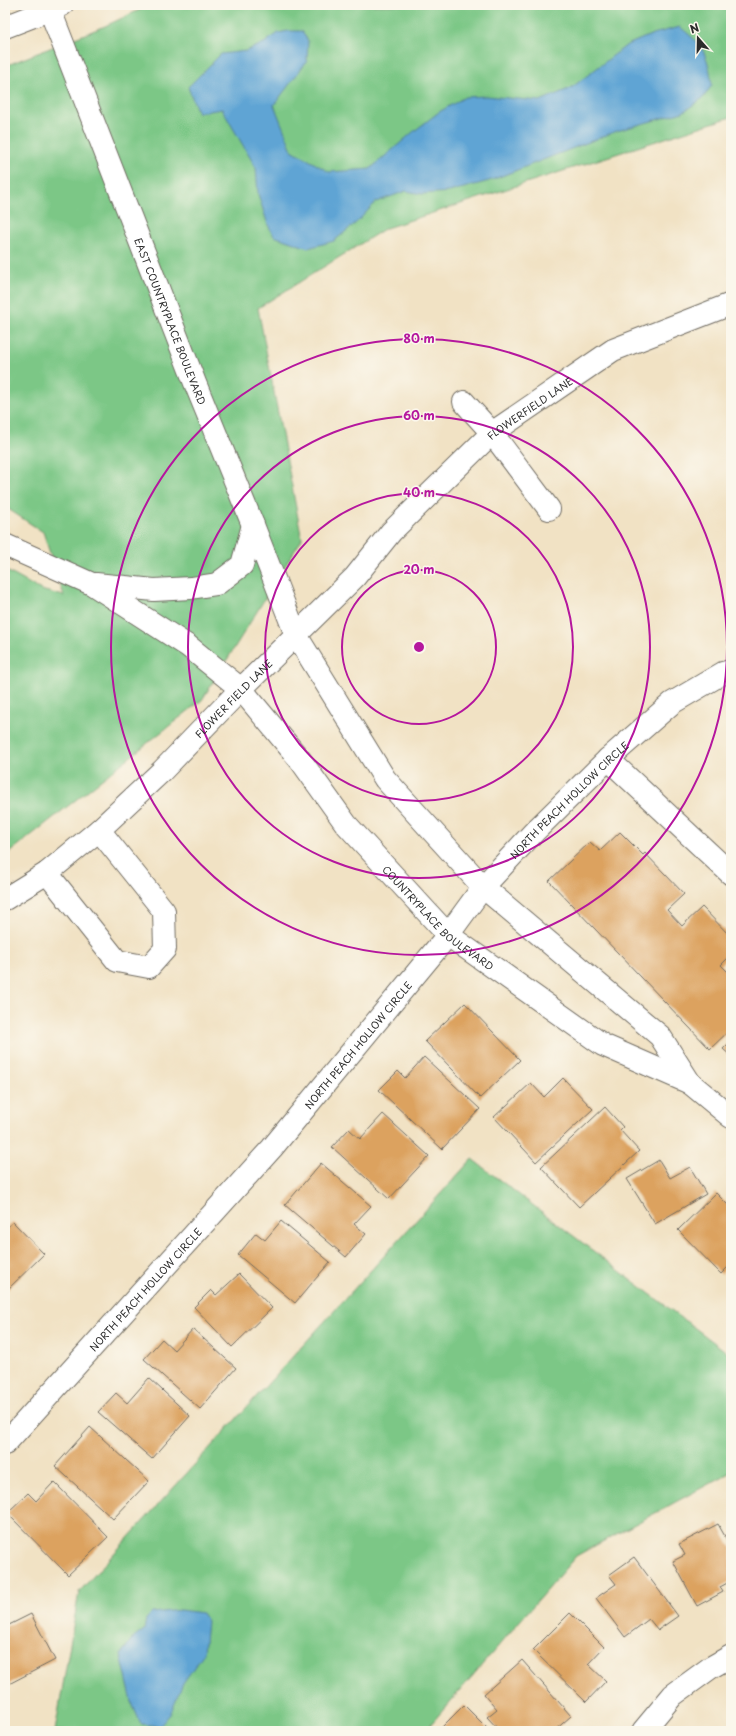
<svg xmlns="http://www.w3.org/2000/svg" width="736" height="1736" font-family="'Playpen Sans',sans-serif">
<rect width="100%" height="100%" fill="#fbf7ec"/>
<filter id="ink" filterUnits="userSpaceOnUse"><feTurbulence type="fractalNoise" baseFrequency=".025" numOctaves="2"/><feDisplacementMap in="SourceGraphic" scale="8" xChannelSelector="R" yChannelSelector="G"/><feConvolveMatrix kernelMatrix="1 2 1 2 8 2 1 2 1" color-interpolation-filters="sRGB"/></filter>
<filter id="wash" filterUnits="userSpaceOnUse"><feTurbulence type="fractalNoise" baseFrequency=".012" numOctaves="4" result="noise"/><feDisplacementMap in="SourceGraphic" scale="16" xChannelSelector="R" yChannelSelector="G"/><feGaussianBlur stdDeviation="0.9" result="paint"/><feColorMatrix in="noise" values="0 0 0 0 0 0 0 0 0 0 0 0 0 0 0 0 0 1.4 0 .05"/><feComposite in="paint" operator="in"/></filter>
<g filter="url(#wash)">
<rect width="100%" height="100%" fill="#f1e2c4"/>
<path fill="#7bc786" stroke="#537958" d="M 150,5 L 731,5 L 731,117 L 386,228 L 258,308 L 302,539 L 202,700 L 5,856 L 5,570 L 41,590 L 64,596 L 43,532 L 5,507 L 5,66 L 105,26 Z
M 472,1159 L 728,1353 L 731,1351 L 731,1472 L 576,1556 L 425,1731 L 55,1731 L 79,1592 Z"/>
<path fill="#5ea4d4" stroke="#446880" d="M 680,27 C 704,46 708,55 712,85 L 703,98 L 683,112 L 617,131 L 489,181 L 449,192 L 422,194 L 406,191 L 376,202 L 357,222 L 334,241 L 308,248 L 274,236 L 268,225 L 258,194 L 256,168 L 222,109 L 198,113 L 188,87 L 221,54 L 246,51 L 264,43 L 278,33 L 288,31 L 302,31 L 308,41 L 307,61 L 274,105 L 292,150 L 329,172 L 370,169 L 413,132 L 439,112 L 465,97 L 486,96 L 540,101 L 571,88 L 627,45 L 653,34 Z
M 180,1610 L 202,1613 L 207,1621 L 204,1653 L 183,1683 L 171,1713 L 160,1726 L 141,1724 L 133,1706 L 121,1655 L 131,1640 L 144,1630 L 146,1619 L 152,1613 Z"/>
<g id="blocks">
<path fill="#dca25f" d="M 620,832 L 643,855 L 645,853 L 684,894 L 667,910 L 682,926 L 702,907 L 731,937 L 731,955 L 721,965 L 731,975 L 731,1029 L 710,1049 L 549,881 L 590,842 L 600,851 Z
M 465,1003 L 520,1060 L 480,1098 L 425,1041 Z
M 731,1041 L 731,1056 L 723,1049 Z
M 424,1057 L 480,1109 L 442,1149 L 379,1090 L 398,1071 L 405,1078 Z
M 563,1078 L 593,1109 L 536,1162 L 494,1117 L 531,1083 L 544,1097 Z
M 605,1107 L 623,1127 L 620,1130 L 639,1151 L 579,1207 L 541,1167 Z
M 383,1114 L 429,1156 L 389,1199 L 332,1147 L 349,1129 L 360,1139 Z
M 659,1160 L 670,1178 L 690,1167 L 706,1194 L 655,1224 L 627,1179 Z
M 321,1163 L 371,1206 L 354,1224 L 366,1234 L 346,1257 L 285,1205 Z
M 716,1193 L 731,1208 L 731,1264 L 721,1274 L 678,1230 Z
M 281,1221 L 330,1262 L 295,1303 L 238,1255 L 256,1233 L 265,1240 Z
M 13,1222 L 44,1254 L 5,1292 L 5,1229 Z
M 239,1274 L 272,1308 L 232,1347 L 194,1307 L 211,1290 L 216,1295 Z
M 193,1329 L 236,1368 L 200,1409 L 144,1359 L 162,1339 L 174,1350 Z
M 149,1378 L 190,1416 L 152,1459 L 98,1412 L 116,1393 L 127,1403 Z
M 90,1427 L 149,1481 L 113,1519 L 55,1466 Z
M 54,1482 L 108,1537 L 68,1575 L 7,1513 L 28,1493 L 36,1501 Z
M 718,1524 L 731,1547 L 731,1581 L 720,1587 L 723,1592 L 697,1606 L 673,1561 L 685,1555 L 679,1544 Z
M 634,1557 L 678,1616 L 658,1630 L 649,1619 L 625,1637 L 596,1598 L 616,1584 L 609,1575 Z
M 570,1613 L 604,1647 L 588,1664 L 606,1681 L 586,1702 L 533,1650 Z
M 31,1614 L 55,1660 L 5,1686 L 5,1627 Z
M 522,1660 L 571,1716 L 554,1731 L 500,1731 L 487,1717 L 497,1709 L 484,1694 Z
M 464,1705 L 490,1731 L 438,1731 Z"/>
</g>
</g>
<g filter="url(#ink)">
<use href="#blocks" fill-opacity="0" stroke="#706b61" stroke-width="1"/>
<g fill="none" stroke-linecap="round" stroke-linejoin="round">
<defs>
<g id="street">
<path id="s1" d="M 48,5 L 195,383 L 253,525 L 296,635 L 385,779 L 483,887 L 660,1036 L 690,1083"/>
<path d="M 464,402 L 492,433 L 549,509"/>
<path id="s2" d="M 5,545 L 92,584 L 188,646 L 241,689 L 301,761 L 346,824 L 448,935 L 603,1045 L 690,1083 L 731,1117"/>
<path d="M 96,584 L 154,590 L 191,588 L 217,584 L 242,565 L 253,525"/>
<path d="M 608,759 L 731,874"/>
<path d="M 47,873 L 117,961 L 149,967 L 165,949 L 164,911 L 99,830"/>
<path id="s3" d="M 5,899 L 47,873 L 99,830 L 162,771 L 241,689 L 355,577 L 391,532 L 492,433 L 613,350 L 731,304"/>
<path id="s4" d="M 5,1444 L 272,1148 L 448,935 L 483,887 L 534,832 L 608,759 L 672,703 L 723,673 L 731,671"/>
<path d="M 643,1731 L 673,1695 L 710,1668 L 731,1656"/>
</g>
<path id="secondary" d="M 5,27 L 62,5"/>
</defs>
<use href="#street" stroke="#706b61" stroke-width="24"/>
<use href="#secondary" stroke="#706b61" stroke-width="24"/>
<use href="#street" stroke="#fff" stroke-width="22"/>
<use href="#secondary" stroke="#fff" stroke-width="22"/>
</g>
</g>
<g fill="none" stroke="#b5179e" stroke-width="2">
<circle cx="419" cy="647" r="77"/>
<circle cx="419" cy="647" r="154"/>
<circle cx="419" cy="647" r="231"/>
<circle cx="419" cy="647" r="308"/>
</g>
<g text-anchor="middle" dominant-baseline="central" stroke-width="3" stroke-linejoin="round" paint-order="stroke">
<g font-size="10" fill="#2b2b2b" stroke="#fbf7ec">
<text stroke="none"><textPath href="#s1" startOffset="339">EAST COUNTRYPLACE BOULEVARD</textPath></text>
<text stroke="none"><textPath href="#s3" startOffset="721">FLOWERFIELD LANE</textPath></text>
<text stroke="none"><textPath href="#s3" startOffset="305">FLOWER FIELD LANE</textPath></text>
<text stroke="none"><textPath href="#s4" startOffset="857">NORTH PEACH HOLLOW CIRCLE</textPath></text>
<text stroke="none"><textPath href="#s2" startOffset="581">COUNTRYPLACE BOULEVARD</textPath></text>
<text stroke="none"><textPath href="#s4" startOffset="533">NORTH PEACH HOLLOW CIRCLE</textPath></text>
<text stroke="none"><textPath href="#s4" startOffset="209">NORTH PEACH HOLLOW CIRCLE</textPath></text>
</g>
</g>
<circle cx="419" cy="647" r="6" fill="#b5179e" stroke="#fbf7ec" stroke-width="2"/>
<g font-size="12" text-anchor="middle" font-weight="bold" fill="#b5179e" stroke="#fbf7ec" stroke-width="3" stroke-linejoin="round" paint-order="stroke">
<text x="419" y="343">80 m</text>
<text x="419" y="420">60 m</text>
<text x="419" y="497">40 m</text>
<text x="419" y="574">20 m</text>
</g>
<rect width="736" height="1736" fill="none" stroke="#fbf7ec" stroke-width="20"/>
<g transform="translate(698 38) rotate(340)" stroke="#fbf7ec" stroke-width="3" paint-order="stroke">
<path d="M0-3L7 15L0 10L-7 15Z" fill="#2b2b2b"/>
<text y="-6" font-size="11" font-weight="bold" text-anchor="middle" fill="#2b2b2b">N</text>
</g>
</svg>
